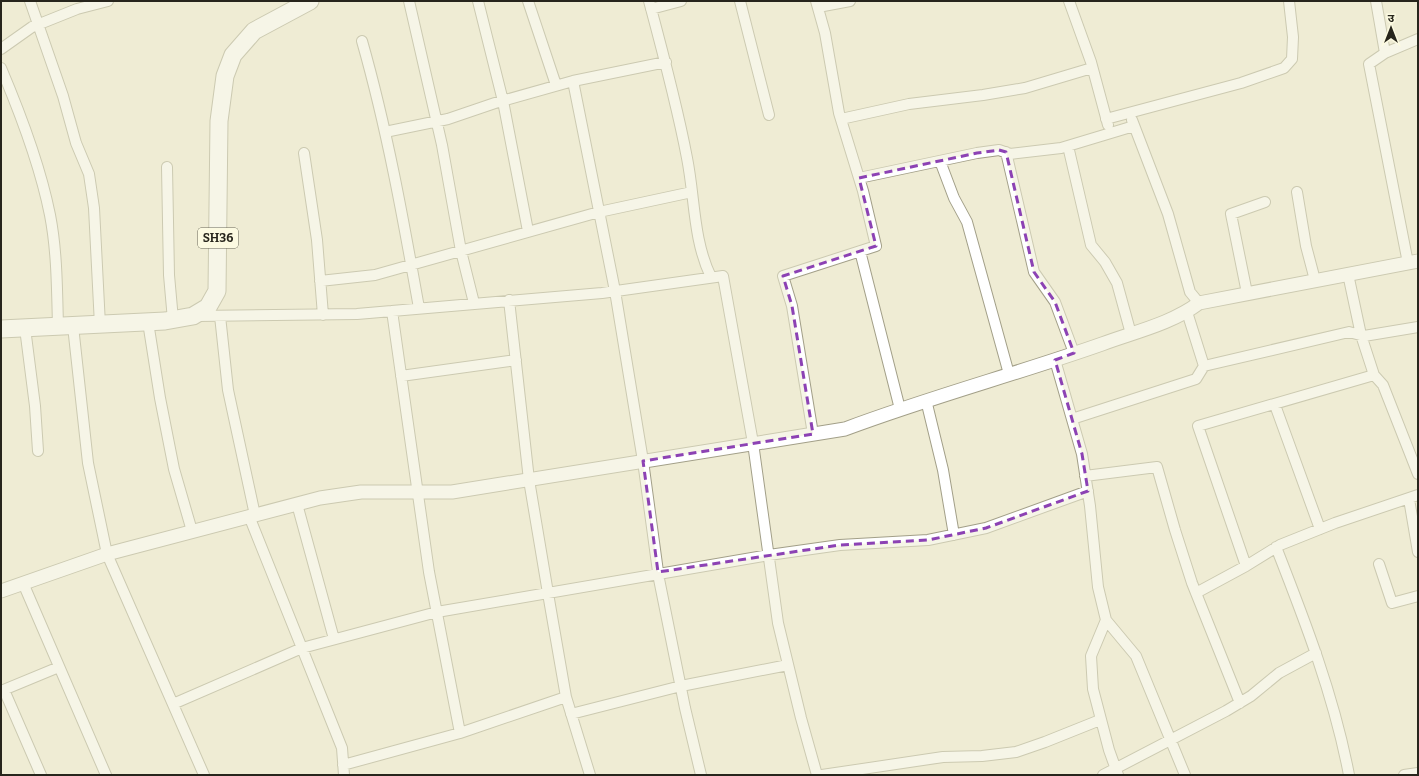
<svg xmlns="http://www.w3.org/2000/svg" width="1419" height="776" font-family="Bitter,'Noto Sans Devanagari',serif">
<rect width="100%" height="100%" fill="#efecd4"/>
<g fill="none" stroke-linecap="round" stroke-linejoin="round">
<defs>
<path id="minor" d="M 30,1 L 63,96 L 76,143 L 89,174 L 94,208 L 100,325
M 409,1 L 442,145 L 461,251 L 474,303
M 478,1 L 503,101 L 528,231
M 528,1 L 556,85
M 649,1 C 663,53 677,105 687,158 C 695,198 693,240 711,277
M 740,1 L 769,115
M 1069,1 L 1091,62 L 1108,125
M 1376,1 L 1385,53 L 1369,64 L 1408,263
M 818,7 L 850,1
M 651,9 L 681,1
M 362,41 C 387,129 403,218 419,308
M 1,49 L 32,27 L 77,9 L 108,1
M 1385,53 L 1418,39
M 1,68 C 21,115 40,165 50,215 C 57,251 57,289 58,327
M 573,81 L 615,291 L 643,461 L 659,579 L 685,708 L 701,775
M 841,119 L 909,104 L 983,95 L 1025,88 L 1092,68
M 1106,119 L 1241,83 L 1284,68 L 1292,59 L 1293,37 L 1289,1
M 1132,120 L 1168,214 L 1190,292 L 1199,303
M 385,132 L 448,119 L 495,103 L 573,81 L 666,62
M 1068,146 L 1091,245 L 1105,262 L 1117,283 L 1131,334
M 1006,152 L 1034,272 L 1055,302 L 1074,353
M 304,153 L 317,240 L 323,315
M 940,161 L 954,198 L 967,222 L 1009,374
M 167,167 L 169,275 L 173,320
M 859,178 L 977,153 L 999,150 L 1010,154 L 1061,148 L 1134,126
M 1297,192 L 1306,246 L 1315,280
M 860,251 L 900,409
M 1348,274 L 1361,335 L 1374,375 L 1383,385 L 1418,474
M 320,281 L 375,275 L 599,212 L 692,192
M 1247,293 L 1231,214 L 1265,202
M 509,300 L 529,480 L 550,605 L 566,697 L 590,775
M 392,311 L 429,572 L 460,733
M 1187,312 L 1204,366 L 1349,332 L 1364,336 L 1418,327
M 197,316 L 357,314 L 602,293 L 723,276 L 753,443 L 778,623 L 801,718 L 817,775
M 220,316 L 228,390 L 255,515
M 148,322 L 160,398 L 174,469 L 192,531
M 73,326 L 88,463 L 107,554 L 204,775
M 25,328 L 35,406 L 38,451
M 1055,360 L 1082,454 L 1090,506 L 1098,587 L 1106,620 L 1091,656 L 1093,689 L 1109,750 L 1118,775
M 401,376 L 516,360
M 926,400 L 943,470 L 954,535
M 1275,405 L 1320,529
M 1072,419 L 1196,379 L 1204,366
M 813,434 L 792,306 L 783,276 L 876,246 L 863,191 L 839,113 L 825,33 L 816,1
M 1085,476 L 1157,467 L 1175,530 L 1192,583 L 1240,703
M 1409,499 L 1418,552
M 297,504 L 334,639
M 249,516 L 342,748 L 344,775
M 1276,547 C 1305,621 1334,696 1349,775
M 1379,564 L 1392,603 L 1418,596
M 1246,566 L 1198,426 L 1374,375
M 23,583 L 106,775
M 1196,593 L 1246,566 L 1280,545 L 1335,523 L 1418,495
M 1106,620 L 1136,656 L 1185,775
M 4,690 L 41,775
M 1,691 L 59,667
M 173,704 L 302,648 L 437,612 L 769,555 L 840,545 L 928,540 L 986,528 L 1088,491
M 571,714 L 681,686 L 788,665
M 343,765 L 460,733 L 566,697
M 822,775 L 943,757 L 982,756 L 1016,752 L 1045,742 L 1100,720
M 1103,775 L 1226,711 L 1251,696 L 1279,673 L 1316,653
M 1404,775 L 1418,773"/>
<path id="tertiary" d="M 1,591 L 107,554 L 320,498 L 361,492 L 452,492 L 845,429 C 930,397 1017,374 1102,344 C 1134,332 1171,324 1199,303 L 1418,261"/>
<path id="trunk" d="M 1,329 L 165,321 L 193,316 L 208,307 L 217,291 L 219,121 L 225,76 L 233,55 L 254,31 L 310,1"/>
</defs>
<use href="#minor" stroke="#a29f88" stroke-width="12"/>
<use href="#tertiary" stroke="#a29f88" stroke-width="15"/>
<use href="#trunk" stroke="#a29f88" stroke-width="19"/>
<use href="#minor" stroke="#fff" stroke-width="10"/>
<use href="#tertiary" stroke="#fff" stroke-width="13"/>
<use href="#trunk" stroke="#fff" stroke-width="17"/>
</g>
<path d="M0 0H1419V776H0ZM 999,150 L 1006,152 L 1034,272 L 1055,302 L 1074,353 L 1055,360 L 1082,454 L 1088,491 L 986,528 L 928,540 L 840,545 L 658,572 L 643,461 L 813,434 L 792,306 L 783,276 L 876,246 L 859,178 L 977,153 Z" fill="#efecd4" fill-opacity=".55" fill-rule="evenodd"/>
<path fill="none" stroke="#8c42b4" stroke-width="3" stroke-dasharray="8 5" stroke-linejoin="round" d="M 999,150 L 1006,152 L 1034,272 L 1055,302 L 1074,353 L 1055,360 L 1082,454 L 1088,491 L 986,528 L 928,540 L 840,545 L 658,572 L 643,461 L 813,434 L 792,306 L 783,276 L 876,246 L 859,178 L 977,153 Z"/>
<g text-anchor="middle" dominant-baseline="central" stroke-width="3" stroke-linejoin="round" paint-order="stroke">
<rect fill="#fcfae1" stroke="#676557" stroke-width="1" x="198" y="228" width="40" height="20" rx="3"/>
<g font-size="12" font-weight="bold" fill="#27251c">
<text x="218" y="238">SH36</text>
</g>
</g>
<rect width="1419" height="776" fill="none" stroke="#27251c" stroke-width="4"/>
<g transform="translate(1391 28)" stroke="#fcfae1" stroke-width="3" paint-order="stroke">
<path d="M0-3L7 15L0 10L-7 15Z" fill="#27251c"/>
<text y="-6" font-size="11" font-weight="bold" text-anchor="middle" fill="#27251c">उ</text>
</g>
</svg>
